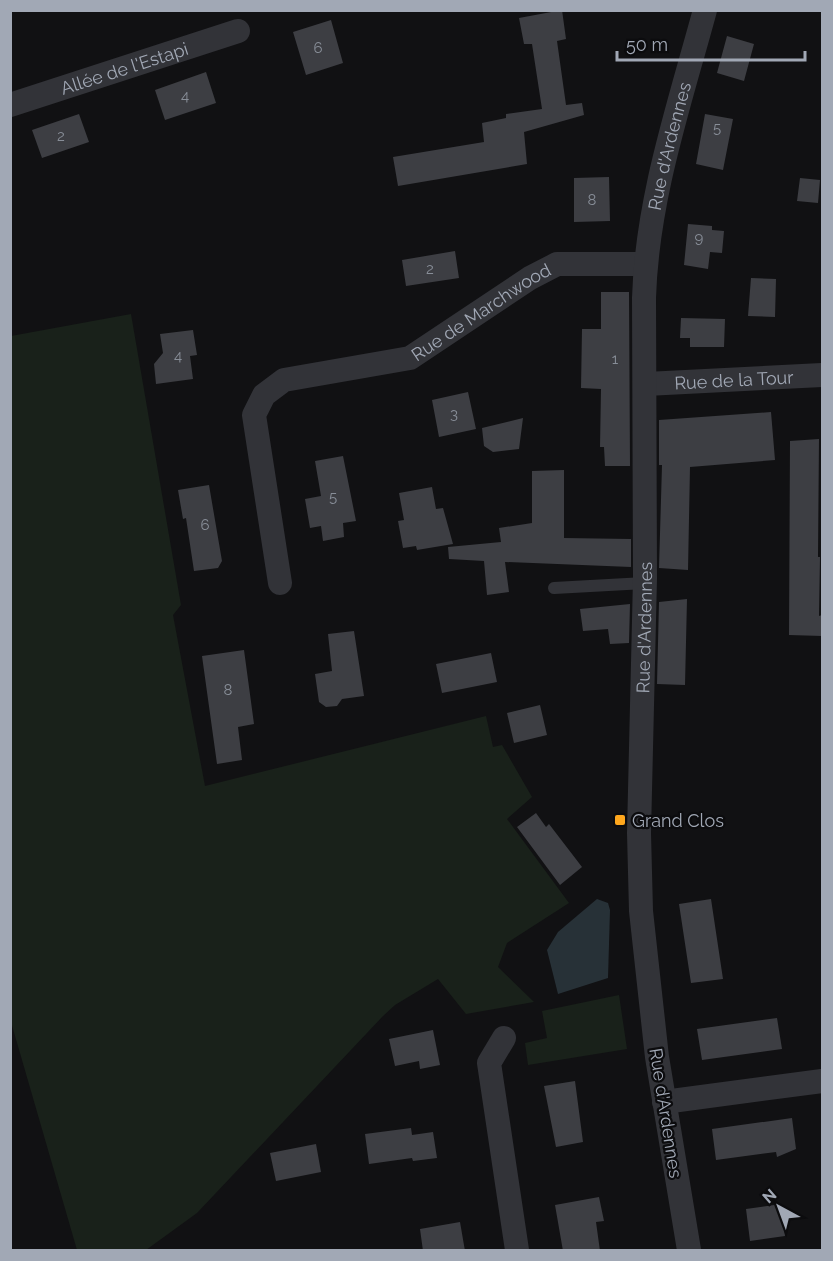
<svg xmlns="http://www.w3.org/2000/svg" width="833" height="1261" font-family="Raleway,sans-serif">
<rect width="100%" height="100%" fill="#111113"/>
<path fill="#19211a" d="M 131,314 L 181,605 L 173,615 L 205,786 L 486,716 L 493,747 L 502,745 L 532,797 L 507,819 L 569,903 L 507,943 L 498,967 L 534,1002 L 466,1014 L 438,979 L 395,1005 L 383,1016 L 197,1213 L 146,1250 L 77,1250 L 11,1022 L 11,336 Z
M 619,995 L 627,1049 L 528,1065 L 525,1043 L 547,1038 L 542,1011 Z"/>
<path fill="#273137" d="M 597,899 L 608,903 L 610,910 L 608,978 L 558,994 L 547,950 L 558,932 Z"/>
<path fill="#3d3e43" d="M 562,10 L 566,39 L 557,41 L 566,105 L 582,103 L 584,115 L 524,132 L 527,164 L 398,186 L 393,157 L 484,142 L 482,123 L 506,118 L 506,114 L 542,109 L 532,44 L 524,44 L 519,18 Z
M 331,20 L 343,63 L 306,75 L 293,32 Z
M 727,36 L 754,44 L 744,81 L 717,73 Z
M 206,72 L 216,103 L 165,120 L 155,90 Z
M 79,114 L 89,142 L 42,158 L 32,130 Z
M 705,114 L 733,119 L 723,170 L 696,164 Z
M 609,177 L 610,221 L 574,222 L 574,178 Z
M 800,178 L 820,180 L 818,203 L 797,201 Z
M 688,224 L 712,226 L 712,230 L 724,231 L 722,253 L 710,252 L 708,269 L 684,265 Z
M 455,251 L 459,278 L 406,286 L 402,260 Z
M 751,278 L 776,279 L 775,317 L 748,316 Z
M 601,292 L 629,292 L 630,466 L 605,466 L 604,447 L 600,447 L 601,389 L 581,388 L 582,329 L 601,329 Z
M 681,318 L 725,319 L 724,347 L 690,347 L 690,338 L 680,338 Z
M 193,330 L 197,355 L 190,356 L 193,379 L 156,384 L 154,364 L 163,353 L 160,334 Z
M 468,392 L 476,429 L 439,437 L 432,400 Z
M 771,412 L 775,460 L 690,467 L 688,570 L 659,568 L 662,465 L 659,465 L 659,420 Z
M 523,418 L 519,449 L 493,452 L 484,446 L 482,428 Z
M 819,439 L 818,557 L 820,557 L 819,616 L 822,615 L 822,636 L 789,635 L 790,441 Z
M 343,456 L 356,521 L 343,523 L 344,537 L 323,541 L 321,526 L 310,528 L 305,499 L 321,496 L 315,461 Z
M 564,470 L 564,538 L 631,539 L 631,567 L 505,562 L 509,592 L 487,595 L 484,561 L 449,559 L 448,547 L 501,542 L 499,528 L 532,523 L 532,471 Z
M 209,485 L 222,561 L 218,568 L 194,571 L 186,518 L 183,519 L 178,490 Z
M 432,487 L 436,509 L 443,508 L 453,544 L 417,550 L 416,546 L 403,548 L 398,521 L 404,520 L 399,493 Z
M 687,599 L 685,685 L 657,684 L 659,602 Z
M 630,604 L 629,643 L 610,644 L 608,629 L 583,631 L 580,609 Z
M 354,631 L 364,696 L 342,699 L 337,706 L 326,707 L 319,702 L 315,674 L 332,671 L 328,634 Z
M 244,650 L 254,724 L 238,727 L 242,760 L 217,764 L 202,656 Z
M 491,653 L 497,682 L 442,693 L 436,664 Z
M 540,705 L 547,735 L 514,743 L 507,713 Z
M 536,813 L 546,827 L 549,824 L 582,867 L 560,885 L 517,827 Z
M 711,899 L 723,979 L 691,983 L 679,904 Z
M 777,1018 L 782,1049 L 702,1060 L 697,1029 Z
M 433,1030 L 440,1065 L 420,1069 L 419,1061 L 395,1066 L 389,1039 Z
M 575,1081 L 583,1142 L 556,1147 L 544,1086 Z
M 792,1118 L 796,1149 L 777,1157 L 776,1152 L 716,1160 L 712,1129 Z
M 411,1128 L 412,1135 L 433,1132 L 437,1158 L 413,1161 L 412,1158 L 369,1164 L 365,1134 Z
M 316,1144 L 321,1172 L 276,1181 L 270,1153 Z
M 599,1197 L 604,1221 L 596,1222 L 600,1251 L 563,1251 L 555,1205 Z
M 781,1204 L 785,1236 L 750,1241 L 746,1209 Z
M 460,1222 L 465,1251 L 423,1251 L 420,1229 Z"/>
<g fill="none" stroke-linecap="round" stroke-linejoin="round">
<path stroke="#323338" stroke-width="12" d="M 554,588 L 645,583"/>
<g stroke="#323338" stroke-width="24">
<path id="s1" d="M 10,105 L 238,31"/>
<path id="s2" d="M 646,384 L 822,375"/>
<path id="s3" d="M 280,583 L 254,415 L 264,395 L 284,380 L 410,358 L 530,278 L 557,264 L 645,264"/>
<path d="M 504,1038 L 489,1063 L 517,1250"/>
<path d="M 664,1102 L 822,1081"/>
<path id="s4" d="M 689,1250 L 657,1057 L 641,911 L 639,833 L 645,578 L 644,298 C 647,199 679,106 705,10"/>
</g>
</g>
<rect fill="#ffa71d" stroke="#0c0c0e" stroke-width="2" x="614" y="814" width="12" height="12" rx="3"/>
<g text-anchor="middle" dominant-baseline="central" stroke-width="4.5" stroke-linejoin="round" paint-order="stroke">
<g font-size="15" fill="#888e98">
<text x="318" y="48">6</text>
<text x="185" y="96">4</text>
<text x="717" y="128">5</text>
<text x="61" y="136">2</text>
<text x="592" y="200">8</text>
<text x="699" y="238">9</text>
<text x="430" y="269">2</text>
<text x="178" y="356">4</text>
<text x="615" y="359">1</text>
<text x="454" y="414">3</text>
<text x="333" y="497">5</text>
<text x="205" y="525">6</text>
<text x="228" y="690">8</text>
</g>
<g font-size="18" fill="#a1a8b5" stroke="#0c0c0e">
<text stroke="none"><textPath href="#s1" startOffset="120">Allée de l'Estapi</textPath></text>
<text stroke="none"><textPath href="#s4" startOffset="1110">Rue d'Ardennes</textPath></text>
<text stroke="none"><textPath href="#s3" startOffset="430">Rue de Marchwood</textPath></text>
<text stroke="none"><textPath href="#s2" startOffset="88">Rue de la Tour</textPath></text>
<text stroke="none"><textPath href="#s4" startOffset="626">Rue d'Ardennes</textPath></text>
<text transform="translate(666 1113) rotate(81)">Rue d'Ardennes</text>
</g>
<g font-size="18" fill="#a1a8b5" stroke="#0c0c0e" text-anchor="start">
<text x="632" y="820">Grand Clos</text>
</g>
</g>
<rect width="833" height="1261" fill="none" stroke="#a1a8b5" stroke-width="24"/>
<g transform="translate(779 1207) rotate(319)" stroke="#0c0c0e" stroke-width="4.5" paint-order="stroke">
<path d="M0-4.5L10 22L0 15L-10 22Z" fill="#a1a8b5"/>
<text y="-9" font-size="16" font-weight="bold" text-anchor="middle" fill="#a1a8b5">N</text>
</g>
<path d="M617 51v9h188v-9" fill="none" stroke="#a1a8b5" stroke-width="3"/>
<text x="626" y="51" font-size="18" fill="#a1a8b5" stroke="#0c0c0e" stroke-width="4.5" paint-order="stroke">50 m</text>
</svg>
